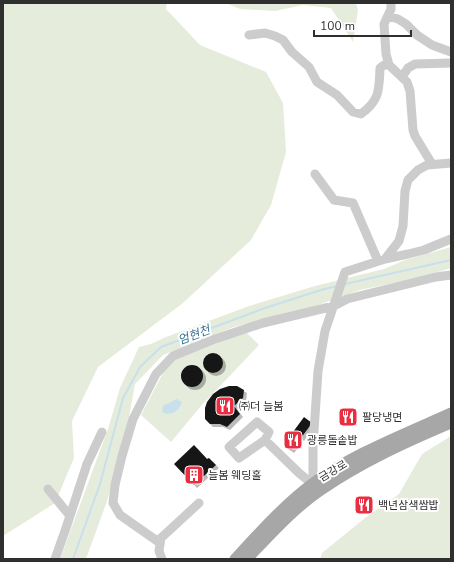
<svg xmlns="http://www.w3.org/2000/svg" width="454" height="562" font-family="'Nunito Sans','Noto Sans KR',sans-serif">
<defs>
<filter id="shadow"><feDropShadow dx="3" dy="3" stdDeviation="0" flood-color="#0004"/></filter>
</defs>
<rect width="100%" height="100%" fill="#fff"/>
<path fill="#e5ecdc" d="M 3,3 L 167,3 L 166,9 L 200,45 L 266,72 L 283,103 L 286,152 L 271,205 L 251,240 L 183,303 L 98,367 L 72,421 L 74,458 L 55,503 L 3,536 Z
M 226,3 L 356,3 L 358,10 L 353,42 L 331,8 L 303,5 L 275,11 L 240,9 Z
M 451,247 L 451,268 L 422,277 L 360,290 L 307,309 L 234,327 L 163,355 L 135,384 L 126,433 L 107,501 L 86,559 L 60,559 L 108,429 L 120,388 L 139,347 L 151,344 L 166,337 L 249,306 L 315,286 L 384,269 L 405,260 Z
M 247,333 L 259,345 L 201,406 L 171,442 L 141,415 L 165,369 L 177,357 L 216,342 Z
M 451,436 L 451,559 L 320,559 L 322,553 L 365,518 L 399,494 L 422,454 Z"/>
<path fill="#c8dfec" d="M 177,399 L 182,402 C 179,411 171,417 162,412 L 163,405 C 169,404 171,401 177,399 Z"/>
<g fill="none" stroke-linecap="round" stroke-linejoin="round">
<path stroke="#c8dfec" stroke-width="2" d="M 345,284 L 451,260
M 73,559 L 100,484 L 123,398 L 140,367 L 161,347 L 265,308 L 321,290 L 337,286"/>
</g>
<path fill="#161616" filter="url(#shadow)" d="M203 363a10 10 0 1 1 20 0a10 10 0 1 1-20 0Z
M181 376a11 11 0 1 1 22 0a11 11 0 1 1-22 0Z
M 229,386 L 237,386 L 244,390 L 243,398 L 234,406 L 240,414 L 227,427 L 220,424 L 210,424 L 205,419 L 205,408 L 207,402 L 213,394 L 220,389 Z
M 304,417 L 312,423 L 301,438 L 293,432 Z
M 293,433 L 300,439 L 291,450 L 284,445 Z
M 194,445 L 207,459 L 209,458 L 216,465 L 194,485 L 174,464 Z"/>
<g fill="none" stroke-linecap="round" stroke-linejoin="round">
<path stroke="#ccc" stroke-width="9" d="M 391,3 L 391,9 L 384,24 L 386,54 L 389,65 L 407,82 L 410,91 L 413,130 L 415,136 L 432,164
M 388,16 L 398,19 L 406,24 L 417,35 L 432,45 L 451,52
M 249,35 L 265,33 L 275,36 L 283,40 L 292,52 L 309,67 L 317,82 L 337,95 L 353,112 L 361,114 C 380,100 379,90 380,68 L 384,65 L 389,65
M 402,77 L 408,68 L 415,64 L 451,63
M 315,174 L 334,200 L 353,203 L 378,261
M 385,259 L 399,241 L 403,226 L 405,191 L 408,180 L 418,170 L 427,165 L 451,163
M 265,440 L 239,458 L 229,447 L 257,422 L 269,432 L 265,440 L 299,473 L 315,486
M 313,483 L 313,446 L 318,371 L 325,331 L 345,272 L 385,259 L 408,254 L 424,250 L 451,239
M 48,489 L 70,516
M 160,543 L 120,515 L 113,503 L 115,485 L 122,456 L 133,419 L 156,374 L 173,356 L 212,340 L 263,323 L 334,306 L 347,299 L 436,277 L 451,275
M 55,559 L 66,528 L 87,464 L 102,432
M 162,559 L 159,551 L 161,538 L 199,503"/>
<path stroke="#a7a7a7" stroke-width="11" d="M 235,559 C 259,533 283,506 312,484 C 350,455 407,433 451,413
M 247,559 C 270,535 293,509 321,490 C 362,462 406,442 451,423"/>
</g>
<defs>
<symbol id="restaurant-square" viewBox="-11 -11 22 22"><rect x="-9" y="-9" width="18" height="18" rx="4" fill="#e82e40" stroke="#fff"/><path d="M-5-6h1v4h1v-4h1v4h1v-4h1v5L-1.5 .5V6h-2V.5L-5-1ZM5-6V6H3V1.5H1.5Q1.5-4 5-6Z" fill="#fff"/></symbol>
<symbol id="building-square" viewBox="-11 -11 22 22"><rect x="-9" y="-9" width="18" height="18" rx="4" fill="#e82e40" stroke="#fff"/><path d="M-4-6H4V6H1V3H-1V6H-4ZM-2.5-4.3h1.7v1.8h-1.7ZM.8-4.3h1.7v1.8H.8ZM-2.5-1h1.7V.8h-1.7ZM.8-1h1.7V.8H.8Z" fill="#fff"/></symbol>
</defs>
<g fill-rule="evenodd">
<use href="#restaurant-square" x="214" y="395" width="22" height="22"/>
<use href="#restaurant-square" x="337" y="406" width="22" height="22"/>
<use href="#restaurant-square" x="282" y="429" width="22" height="22"/>
<use href="#building-square" x="183" y="464" width="22" height="22"/>
<use href="#restaurant-square" x="353" y="494" width="22" height="22"/>
</g>
<g text-anchor="middle" dominant-baseline="central" stroke-width="4" stroke-linejoin="round" paint-order="stroke">
<g font-size="11" fill="#2f2f2f" stroke="#fff" text-anchor="start">
<text x="239" y="406">㈜더 늘봄</text>
<text x="362" y="417">팔당냉면</text>
<text x="307" y="440">광릉돌솥밥</text>
<text x="208" y="475">늘봄 웨딩홀</text>
<text x="378" y="505">백년삼색쌈밥</text>
</g>
<g font-size="11" fill="#2f2f2f" stroke="#fff">
<text transform="translate(333 471) rotate(-31)">금강로</text>
</g>
<g font-size="12" font-style="italic" fill="#3b7292" stroke="#fff">
<text transform="translate(194 335) rotate(-20)">엄현천</text>
</g>
</g>
<rect width="454" height="562" fill="none" stroke="#2f2f2f" stroke-width="8"/>
<path d="M314 30v6h97v-6" fill="none" stroke="#2f2f2f" stroke-width="2"/>
<text x="320" y="30" font-size="12" fill="#2f2f2f" stroke="#ffffff" stroke-width="3" paint-order="stroke">100 m</text>
</svg>
